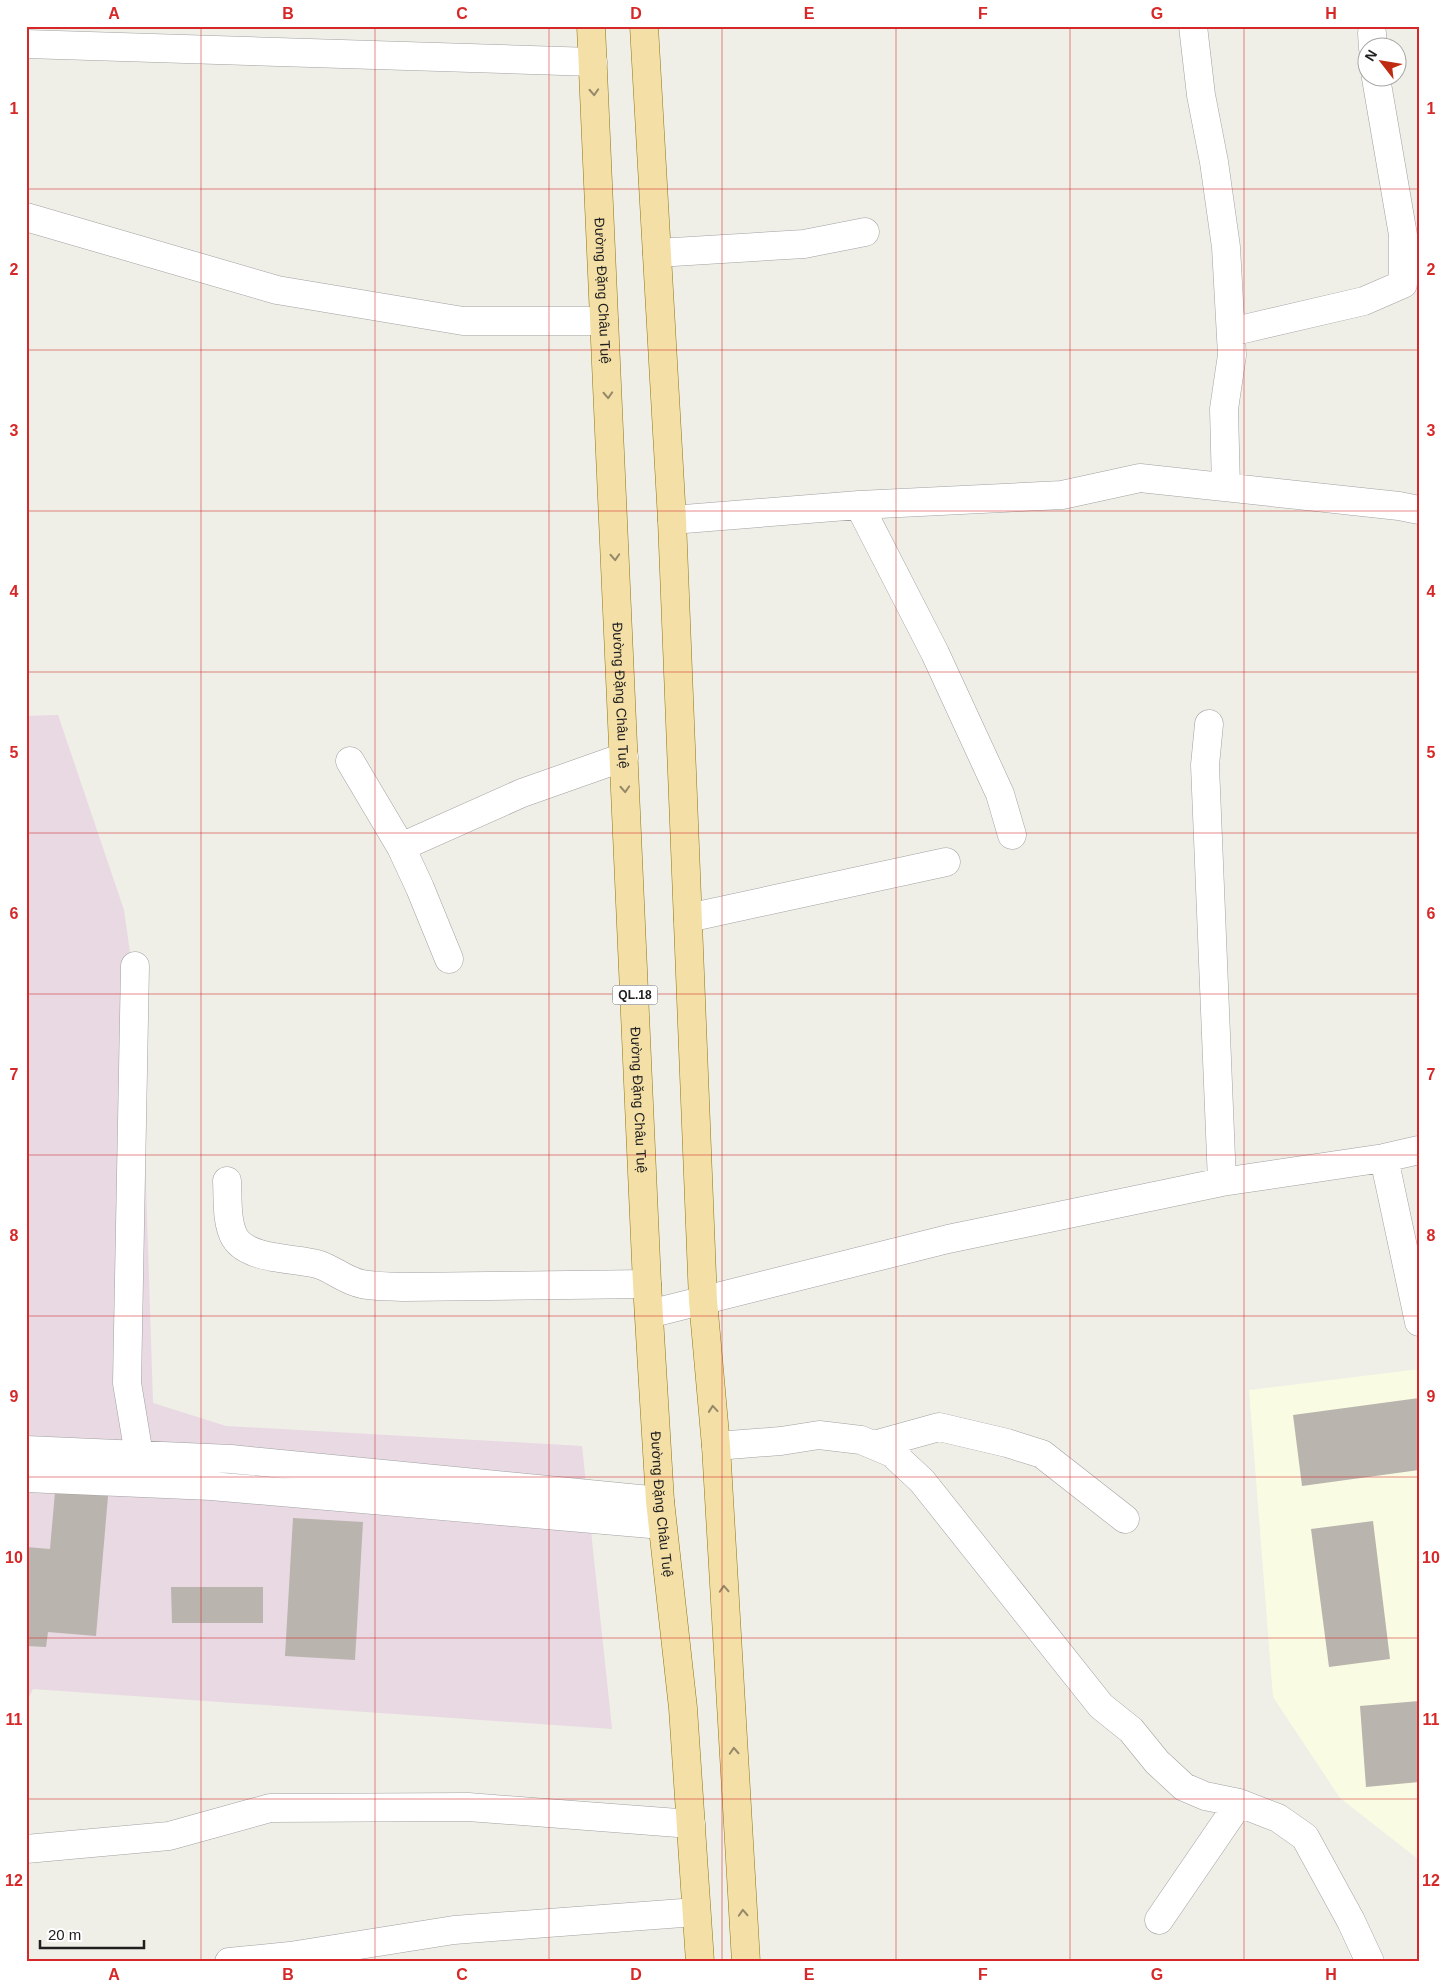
<svg xmlns="http://www.w3.org/2000/svg" width="1445" height="1988" font-family="Helvetica,sans-serif">
<rect width="100%" height="100%" fill="#efeee7"/>
<path fill="#e8d9e3" d="M 58,715 L 124,910 L 141,1030 L 153,1403 L 226,1426 L 582,1446 L 612,1729 L 33,1689 L 26,1703 L 26,716 Z"/>
<path fill="#f9fce3" d="M 1419,1369 L 1419,1859 L 1418,1859 L 1340,1798 L 1273,1697 L 1249,1390 Z"/>
<path fill="#b9b4ad" d="M 1419,1398 L 1419,1470 L 1302,1486 L 1293,1415 Z
M 55,1492 L 108,1496 L 96,1636 L 48,1632 L 46,1647 L 26,1646 L 26,1547 L 50,1549 Z
M 293,1518 L 363,1522 L 355,1660 L 285,1656 Z
M 1373,1521 L 1390,1659 L 1329,1667 L 1311,1529 Z
M 171,1587 L 263,1587 L 263,1623 L 172,1623 Z
M 1419,1701 L 1419,1782 L 1366,1787 L 1360,1706 Z"/>
<g fill="none" stroke-linecap="round" stroke-linejoin="round">
<defs>
<path id="minor" d="M 1193,26 L 1201,95 L 1214,162 L 1226,247 L 1232,355 L 1224,409 L 1226,487
M 1372,33 L 1373,48
M 26,44 L 593,62
M 26,217 L 277,290 L 463,321 L 604,321
M 657,253 L 804,244 L 865,232
M 1231,332 L 1364,301 L 1403,284 L 1403,235 L 1376,78
M 859,505 L 935,653 L 1000,794 L 1012,835
M 672,520 L 859,505 L 1062,495 L 1140,478 L 1399,506 L 1419,510
M 1209,724 L 1205,765 L 1222,1182
M 350,761 L 401,847 L 420,888 L 449,959
M 401,847 L 522,793 L 624,757
M 688,918 L 946,862
M 135,966 L 127,1383 L 139,1455
M 1384,1158 L 1419,1322
M 227,1181 C 228,1198 226,1223 235,1238 C 249,1260 293,1258 317,1264 C 332,1268 345,1281 362,1284 C 375,1287 390,1286 404,1287 L 647,1284
M 649,1314 L 948,1239 L 1222,1182 L 1384,1158 L 1419,1150
M 874,1445 L 939,1427 L 1007,1443 L 1042,1454 L 1125,1519
M 716,1446 L 781,1441 L 819,1435 L 861,1440 L 892,1453 L 922,1481 L 1101,1706 L 1131,1730 L 1157,1762 L 1184,1787 L 1205,1796 L 1239,1803 L 1278,1818 L 1305,1837 L 1351,1921 L 1370,1962
M 26,1450 L 231,1459 L 660,1501
M 26,1478 L 211,1486 L 662,1525
M 26,1849 L 169,1836 L 270,1808 L 468,1807 L 691,1824
M 1159,1920 L 1239,1803
M 229,1962 L 290,1956 L 454,1930 L 696,1912"/>
<g id="major">
<path id="s1" d="M 591,26 L 647,1284 L 660,1501 L 683,1708 L 700,1962"/>
<path d="M 644,26 L 672,520 L 703,1301 L 716,1446 L 746,1962"/>
</g>
</defs>
<use href="#minor" stroke="#a1a1a1" stroke-width="29"/>
<use href="#major" stroke="#8f770d" stroke-width="29"/>
<use href="#minor" stroke="#fff" stroke-width="28"/>
<use href="#major" stroke="#f4dfa7" stroke-width="28"/>
</g>
<defs><path id="oneway-chevron" d="M-2-3.5L2.5 0L-2 3.5" fill="none" stroke-width="1.6" stroke-linecap="round" stroke-linejoin="round" transform="scale(1.25)"/></defs>
<g stroke="#95896a">
<use href="#oneway-chevron" transform="translate(594 92) rotate(87)"/>
<use href="#oneway-chevron" transform="translate(608 395) rotate(87)"/>
<use href="#oneway-chevron" transform="translate(615 557) rotate(87)"/>
<use href="#oneway-chevron" transform="translate(625 789) rotate(87)"/>
<use href="#oneway-chevron" transform="translate(713 1409) rotate(-95)"/>
<use href="#oneway-chevron" transform="translate(724 1589) rotate(-93)"/>
<use href="#oneway-chevron" transform="translate(734 1751) rotate(-93)"/>
<use href="#oneway-chevron" transform="translate(743 1913) rotate(-93)"/>
</g>
<path fill="none" stroke="#d62828" stroke-width="1" stroke-opacity="0.55" d="M 201,26 L 201,1962M 375,26 L 375,1962M 549,26 L 549,1962M 722,26 L 722,1962M 896,26 L 896,1962M 1070,26 L 1070,1962M 1244,26 L 1244,1962M 26,189 L 1419,189M 26,350 L 1419,350M 26,511 L 1419,511M 26,672 L 1419,672M 26,833 L 1419,833M 26,994 L 1419,994M 26,1155 L 1419,1155M 26,1316 L 1419,1316M 26,1477 L 1419,1477M 26,1638 L 1419,1638M 26,1799 L 1419,1799"/>
<g text-anchor="middle" dominant-baseline="central" stroke-width="4" stroke-linejoin="round" paint-order="stroke">
<rect fill="#fff" stroke="#636363" stroke-width="1" x="612.5" y="985.5" width="45" height="19" rx="4"/>
<g font-size="12" font-weight="bold" fill="#202020">
<text x="635" y="995">QL.18</text>
</g>
<g font-size="14" fill="#202020" stroke="#fff">
<text stroke="none"><textPath href="#s1" startOffset="265">Đường Đặng Châu Tuệ</textPath></text>
<text stroke="none"><textPath href="#s1" startOffset="670">Đường Đặng Châu Tuệ</textPath></text>
<text stroke="none"><textPath href="#s1" startOffset="1075">Đường Đặng Châu Tuệ</textPath></text>
<text stroke="none"><textPath href="#s1" startOffset="1480">Đường Đặng Châu Tuệ</textPath></text>
</g>
</g>
<rect width="1445" height="1988" fill="none" stroke="#ffffff" stroke-width="55"/>
<g transform="translate(1382 62) rotate(301)"><circle r="24" fill="#ffffff" stroke="#a6a6a6"/>
<path d="M0-4L9 19L0 12L-9 19Z" fill="#be2b11"/>
<text y="-8" font-size="14" font-weight="bold" text-anchor="middle" fill="#202020">N</text>
</g>
<path d="M40 1940v8h104v-8" fill="none" stroke="#202020" stroke-width="2.5"/>
<text x="48" y="1940" font-size="15" fill="#202020" stroke="#ffffff" stroke-width="4" paint-order="stroke">20 m</text>
<rect x="28" y="28" width="1390" height="1932" fill="none" stroke="#d62828" stroke-width="2"/>
<g font-size="16" text-anchor="middle" font-weight="bold" fill="#d62828">
<text x="114" y="19">A</text>
<text x="288" y="19">B</text>
<text x="462" y="19">C</text>
<text x="636" y="19">D</text>
<text x="809" y="19">E</text>
<text x="983" y="19">F</text>
<text x="1157" y="19">G</text>
<text x="1331" y="19">H</text>
<text x="14" y="114">1</text>
<text x="1431" y="114">1</text>
<text x="14" y="275">2</text>
<text x="1431" y="275">2</text>
<text x="14" y="436">3</text>
<text x="1431" y="436">3</text>
<text x="14" y="597">4</text>
<text x="1431" y="597">4</text>
<text x="14" y="758">5</text>
<text x="1431" y="758">5</text>
<text x="14" y="919">6</text>
<text x="1431" y="919">6</text>
<text x="14" y="1080">7</text>
<text x="1431" y="1080">7</text>
<text x="14" y="1241">8</text>
<text x="1431" y="1241">8</text>
<text x="14" y="1402">9</text>
<text x="1431" y="1402">9</text>
<text x="14" y="1563">10</text>
<text x="1431" y="1563">10</text>
<text x="14" y="1725">11</text>
<text x="1431" y="1725">11</text>
<text x="14" y="1886">12</text>
<text x="1431" y="1886">12</text>
<text x="114" y="1980">A</text>
<text x="288" y="1980">B</text>
<text x="462" y="1980">C</text>
<text x="636" y="1980">D</text>
<text x="809" y="1980">E</text>
<text x="983" y="1980">F</text>
<text x="1157" y="1980">G</text>
<text x="1331" y="1980">H</text>
</g>
</svg>
